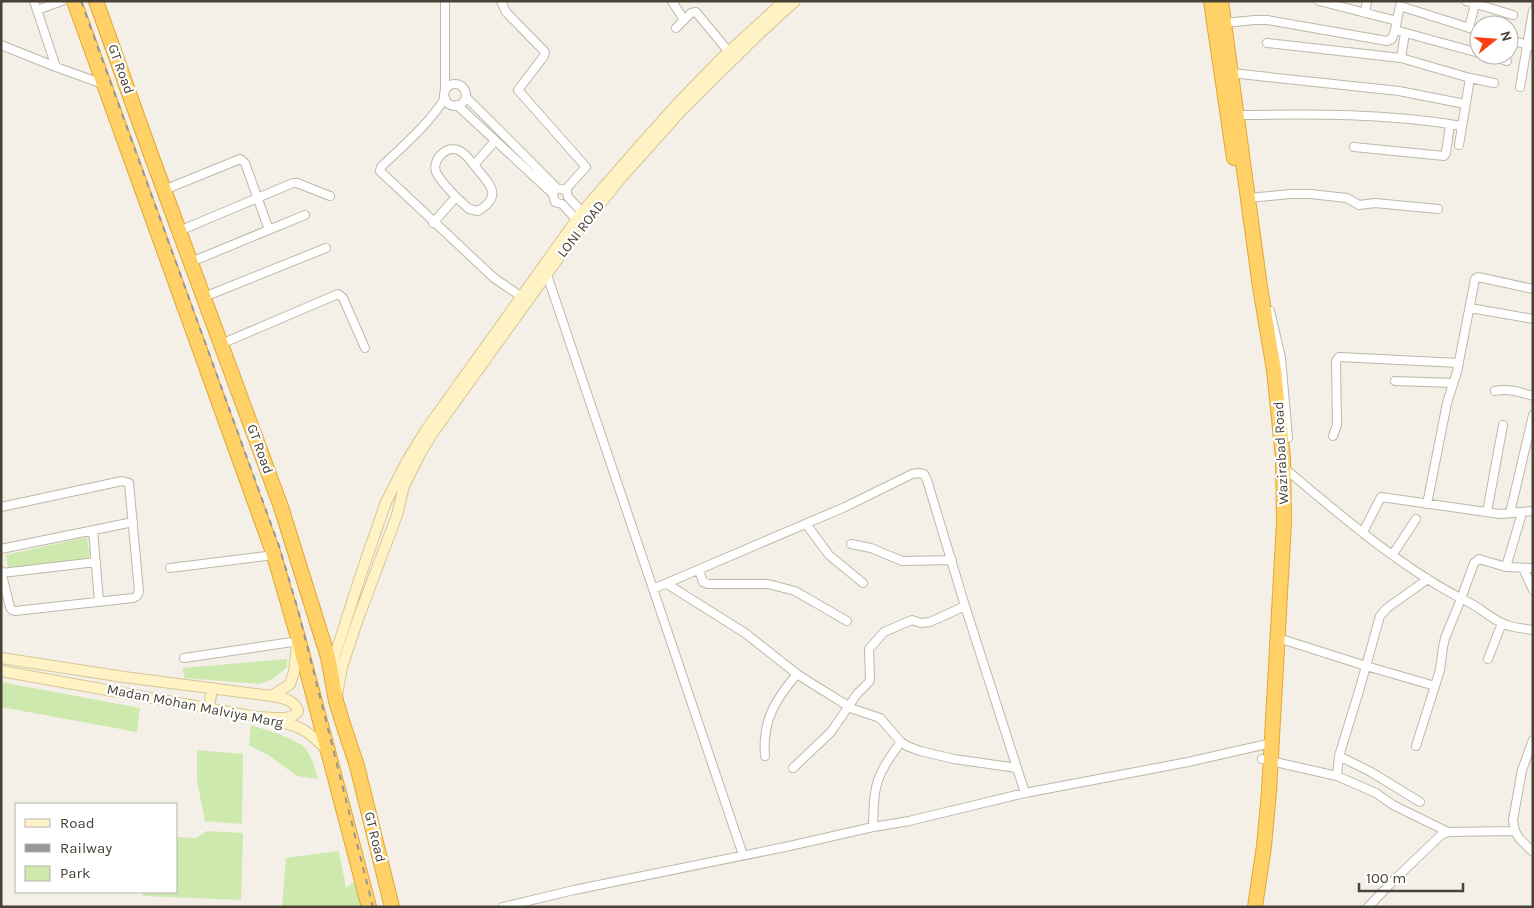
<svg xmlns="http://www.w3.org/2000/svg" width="1534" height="908" font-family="Karla,sans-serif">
<rect width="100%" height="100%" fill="#f4f0e7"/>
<path fill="#cde9ae" d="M 87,537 L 90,558 L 8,568 L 6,555 Z
M 287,659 L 287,667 C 278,675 271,681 259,684 L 184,678 L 183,668 Z
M 1,682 L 140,708 L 137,732 L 1,707 Z
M 251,725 C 264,729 299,739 306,749 C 312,757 315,769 318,779 L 297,776 L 268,755 L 249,745 Z
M 197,750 L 243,754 L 242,824 L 205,821 L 197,781 Z
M 207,831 L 243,833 L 241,900 L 143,896 L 143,892 L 176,892 L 176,837 L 196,838 Z
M 339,851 L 346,888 L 361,877 L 369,907 L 282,907 L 286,858 Z"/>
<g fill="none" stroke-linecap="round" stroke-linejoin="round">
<defs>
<path id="street" d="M 34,1 L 56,67
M 445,1 L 445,91
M 501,1 L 506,12 L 545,52 L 544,56 L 518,90 L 586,167 L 565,190
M 672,1 L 684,20
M 1319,1 L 1397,21
M 1466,1 L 1513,15
M 37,10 L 62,1
M 1365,13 L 1367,1
M 1224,23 L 1255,20 L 1267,20 L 1387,41 L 1392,39 L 1395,30 L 1400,6 L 1479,31
M 676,28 L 691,13 L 696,12 L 729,52
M 1469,28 L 1475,4
M 1395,30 L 1479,53
M 1509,40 L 1533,46
M 1267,43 L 1401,58 L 1470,78 L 1494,83
M 1,45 L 56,67 L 103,84
M 1487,55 L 1507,61
M 1401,58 L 1405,33
M 1231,73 L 1399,91 L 1465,104
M444 95a11 11 0 1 1 22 0a11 11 0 1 1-22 0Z
M 1520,87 L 1533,11
M 466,97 L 558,189
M 445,98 C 429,124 403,146 381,167 L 380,171 L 494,278 L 522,297
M 457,105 L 553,194 L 555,202 L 562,204 L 577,220
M 1237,115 C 1313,114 1387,113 1462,126
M 1459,145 L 1470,78
M 1354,147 L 1444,156 L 1446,153 L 1450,124
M 562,189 L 567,192 L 568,197 L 582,212
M 164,190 L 240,159 L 245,163 L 269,230
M 456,197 C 450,190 440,181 436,172 C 432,159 447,144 460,151 C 466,154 470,160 474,165
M 1249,198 L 1291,194 L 1310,194 L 1347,198 L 1359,205 L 1375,203 L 1438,209
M 433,223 L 456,197 L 469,209 L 478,211 C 505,195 488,183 474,165 L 495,141
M 179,231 L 293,183 L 297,183 L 330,196
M 191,262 L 305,215
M 546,272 L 743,855
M 204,297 L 326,248
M 1470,308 L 1533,319
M 1270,311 L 1281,358 L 1288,438
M 221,344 L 338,294 L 343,298 L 365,348
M 1395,381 L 1453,383
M 1495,391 C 1508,388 1520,392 1533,396
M 1333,436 L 1337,425 L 1336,361 L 1339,357 L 1459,363
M 1283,467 C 1339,514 1402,569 1468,602 C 1479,607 1488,616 1500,622 C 1510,628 1522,628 1533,630
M 1427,504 L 1447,403 L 1457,372 L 1475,279 L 1478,277 L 1533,289
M 1,507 L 122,481 L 129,483 L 139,591 L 137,596 L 133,598 L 15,611 L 12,610 L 10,607 L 1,571
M 1487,512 L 1503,425
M 1510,513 L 1533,415
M 806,524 L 829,555 L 863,583
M 93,530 L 99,601
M 1363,532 L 1381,497 L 1500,514 L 1533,511
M 851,544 L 871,548 L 902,561 L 952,560
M 1,549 L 133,522
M 1393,554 L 1416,519
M 1506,567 L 1522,513
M 170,568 L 274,555
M 1523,568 L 1533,590
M 699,570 L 703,582 L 708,584 L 768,584 L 795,591 L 847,621
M 2,573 L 96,562
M 667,584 L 745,633 L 797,674 L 811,683 L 853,709 L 880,718 L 901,742 L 907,746 L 920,751 L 954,759 L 1017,768
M 653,589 L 845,507 L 912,474 L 918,473 L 924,474 L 927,480 L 965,606 L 1025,793
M 1278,638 L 1366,666 L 1435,686
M 184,658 L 299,641
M 1488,659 L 1502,623
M 1533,740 L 1522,770 L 1513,820 L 1515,831 L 1519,838 L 1533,852
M 1416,746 L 1440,670 L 1443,647 L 1445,638 L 1461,599 L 1474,563 L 1479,559 L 1506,567 L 1533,568
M 765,756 C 762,721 775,700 797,674
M 1339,756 L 1371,772 L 1420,802
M 1262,759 L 1337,776 L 1339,756 L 1359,691 L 1380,616 L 1387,608 L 1428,579
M 793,768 L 831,732 L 857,694 L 869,682 L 870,679 L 869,649 L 884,632 L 912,620 L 921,623 L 930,622 L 965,606
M 1337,776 L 1376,793 L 1393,805 L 1448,832
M 873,827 C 874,785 875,776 901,742
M 503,907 L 574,890 L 785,847 L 873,827 L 909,821 L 1025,793 L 1188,762 L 1272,743
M 1368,907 L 1395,879 L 1441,835 L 1448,832 L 1515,831"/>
<path id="secondary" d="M 1,658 L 124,677 L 272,696 C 282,698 294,699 298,711 C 292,722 270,717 257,717
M 331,668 L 360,577 L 386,502 L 407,461 L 426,430 L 582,212 L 643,142 L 679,102 L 721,59 L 784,1
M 1,671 L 263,718
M 337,695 L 342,667 L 358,619 L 397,515 L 404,486 L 420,454 L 432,434 L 572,239 L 621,178 L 682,110 L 758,35 L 795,1
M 272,696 L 290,684 L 294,672 L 297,645
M 209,708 L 212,688
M 280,722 C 302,726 311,734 326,749"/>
<path id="highway" d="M 74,1 L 274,555 L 299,641 L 369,907
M 96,1 L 150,152 L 281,507 L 328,657 L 336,701 L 344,727 L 357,766 L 392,907
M 1211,1 L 1234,158
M 1221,1 L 1260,287 L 1274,370 L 1283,458 L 1284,522 L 1269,792 L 1264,846 L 1255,907"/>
</defs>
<use href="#street" stroke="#bfb8a9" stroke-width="10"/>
<use href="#secondary" stroke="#d5c696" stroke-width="12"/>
<use href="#highway" stroke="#e1a734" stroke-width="16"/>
<use href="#street" stroke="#fff" stroke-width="8"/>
<use href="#secondary" stroke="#fff3c6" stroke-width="10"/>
<use href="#highway" stroke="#ffd167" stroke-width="14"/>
<path stroke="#969696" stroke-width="2" stroke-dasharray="6 6" stroke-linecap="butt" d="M 81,1 L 279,546 L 298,610 L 373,907"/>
</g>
<g text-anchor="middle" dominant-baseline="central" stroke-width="4.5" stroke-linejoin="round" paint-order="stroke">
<g font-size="14" fill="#474136" stroke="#fff">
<text transform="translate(121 69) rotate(70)">GT Road</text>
<text transform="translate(581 229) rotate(-52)">LONI ROAD</text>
<text transform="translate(260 449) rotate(70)">GT Road</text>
<text transform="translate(1281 453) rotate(-93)">Wazirabad Road</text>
<text transform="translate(195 706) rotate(11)">Madan Mohan Malviya Marg</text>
<text transform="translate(375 837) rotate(76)">GT Road</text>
</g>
</g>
<rect width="1534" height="908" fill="none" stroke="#474136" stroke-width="5"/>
<rect x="15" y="803" width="162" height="90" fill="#ffffff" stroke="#b5b3af"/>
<rect x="25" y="819" width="25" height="8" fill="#fff3c6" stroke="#b5b3af"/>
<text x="60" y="828" font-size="15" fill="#474136">Road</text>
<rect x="25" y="844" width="25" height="8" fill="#969696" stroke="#b5b3af"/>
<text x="60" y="853" font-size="15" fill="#474136">Railway</text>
<rect x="25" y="866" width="25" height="15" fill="#cde9ae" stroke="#b5b3af"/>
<text x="60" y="878" font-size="15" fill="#474136">Park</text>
<g transform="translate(1494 40) rotate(73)"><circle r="24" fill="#ffffff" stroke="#b5b3af"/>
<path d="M0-4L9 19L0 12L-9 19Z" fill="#ff3e13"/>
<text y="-8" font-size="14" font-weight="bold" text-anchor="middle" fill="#474136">N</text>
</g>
<path d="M1359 883v8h104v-8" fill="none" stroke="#474136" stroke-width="2.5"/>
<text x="1366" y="883" font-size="15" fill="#474136" stroke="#ffffff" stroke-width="4" paint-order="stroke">100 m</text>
</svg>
